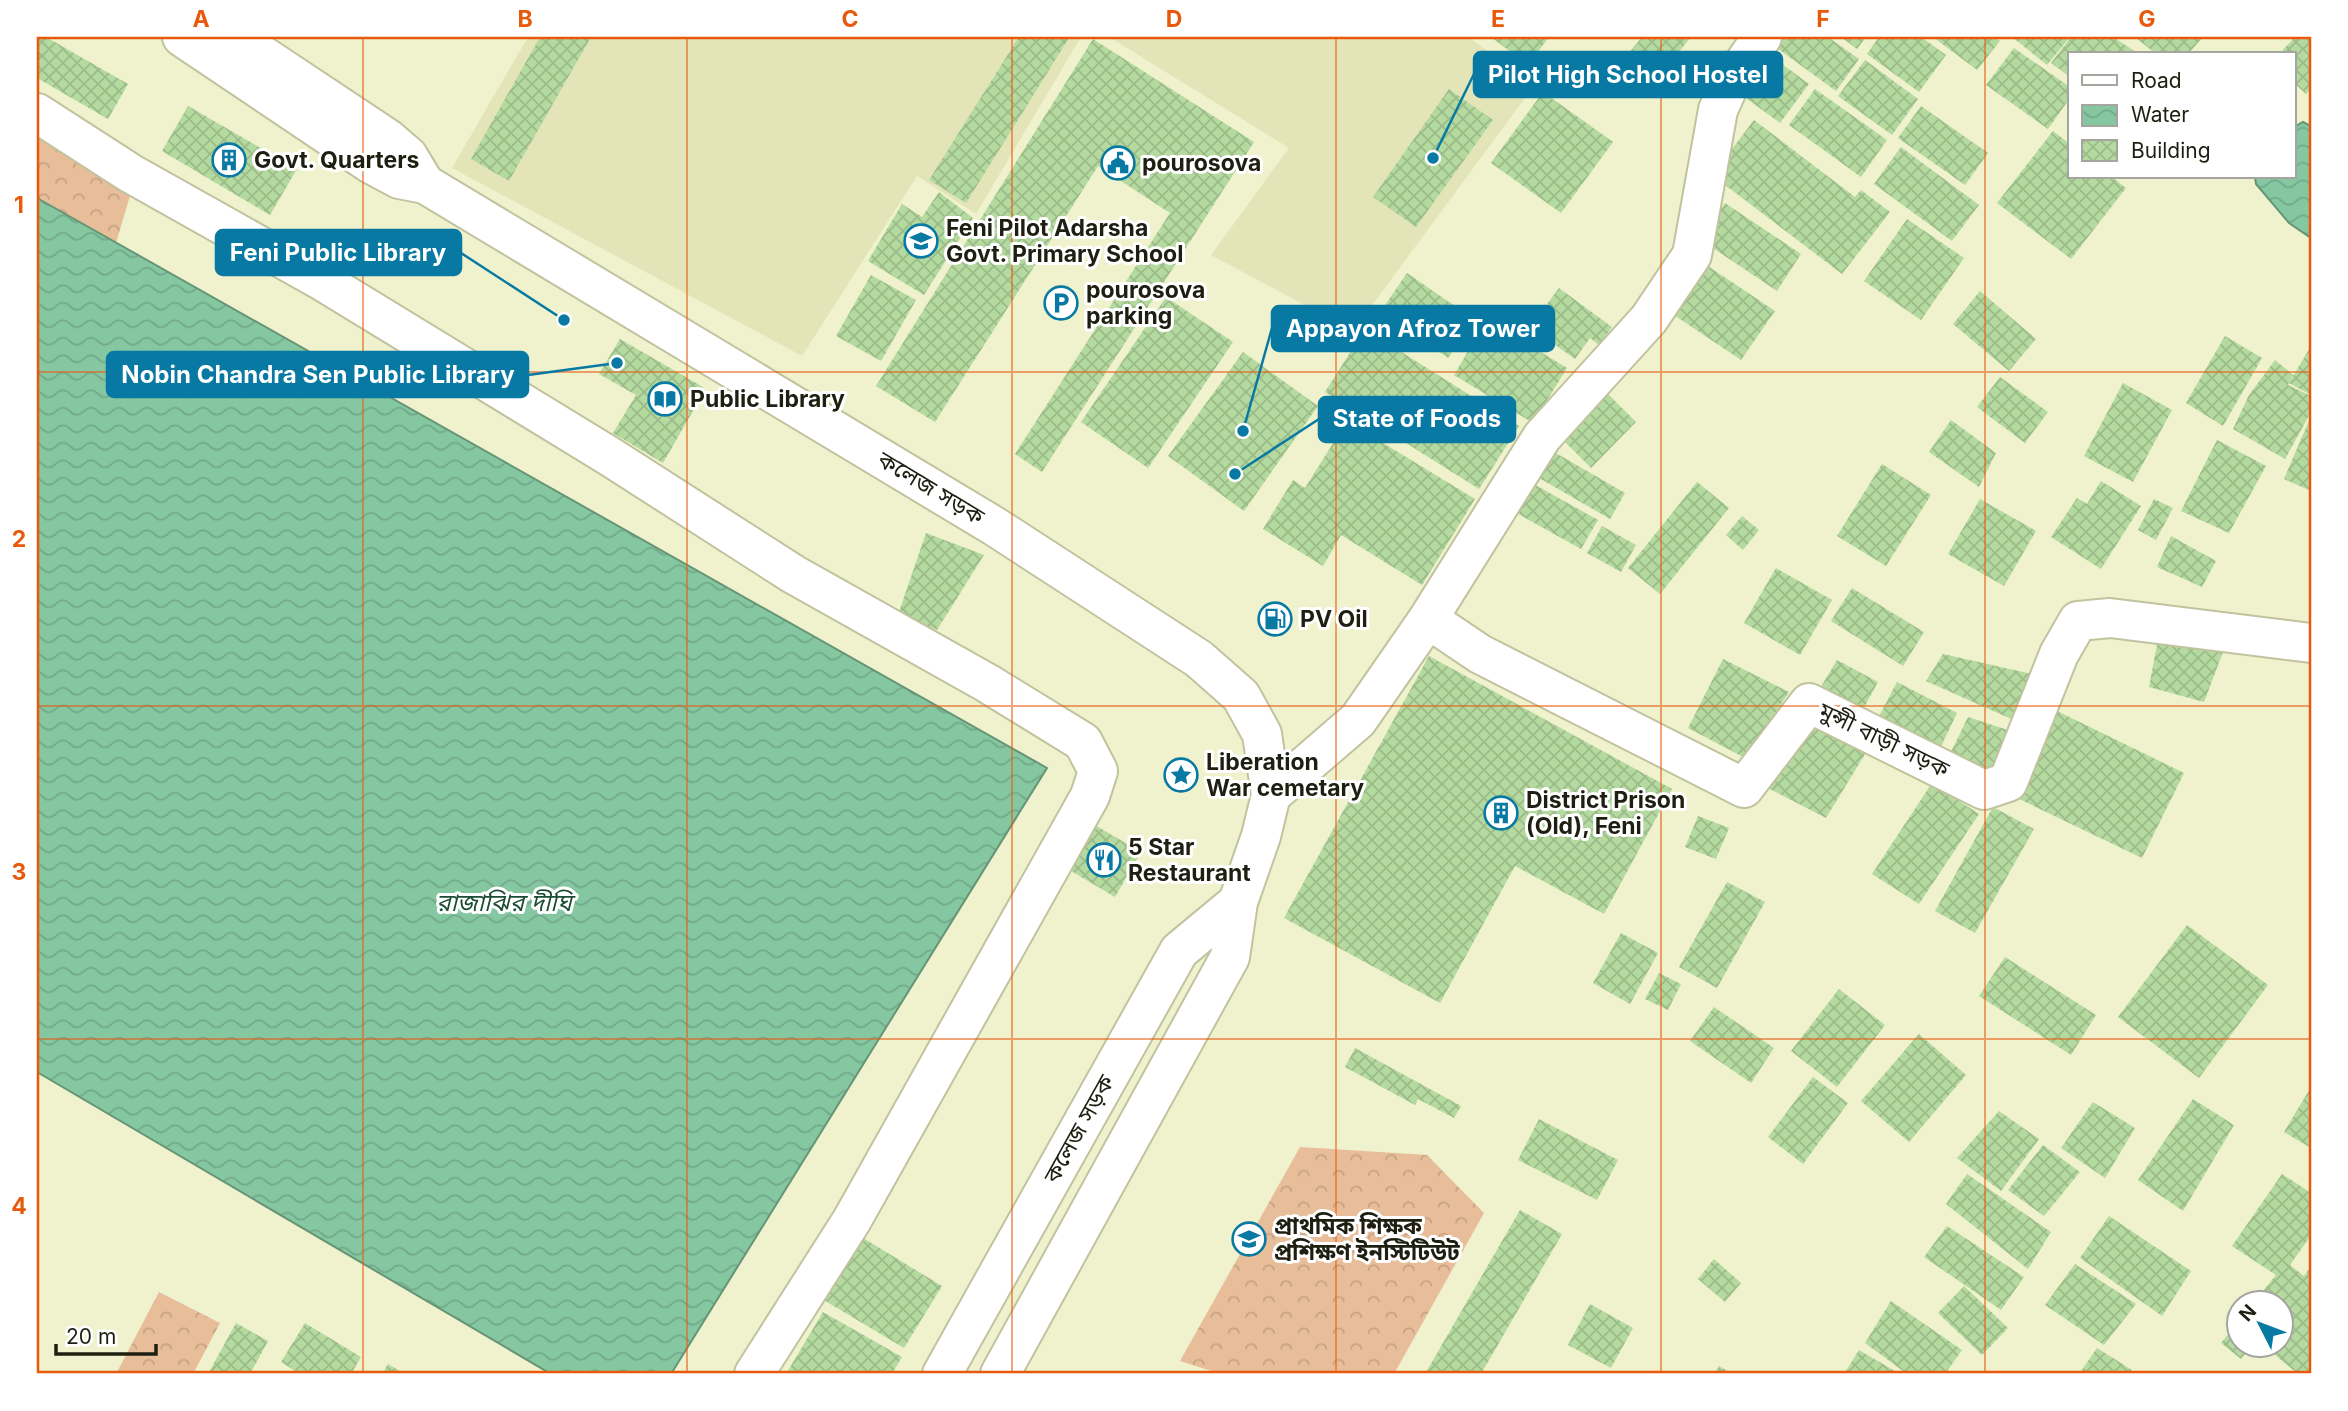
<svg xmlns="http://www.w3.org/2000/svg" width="2348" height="1411" font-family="Inter,'Noto Sans Bengali',sans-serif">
<defs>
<pattern id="forest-crowns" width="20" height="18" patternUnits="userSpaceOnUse" patternTransform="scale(1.75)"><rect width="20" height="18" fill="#e8bd99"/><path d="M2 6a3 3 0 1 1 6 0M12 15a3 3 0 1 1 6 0" fill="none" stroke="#c7a283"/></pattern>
<pattern id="water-waves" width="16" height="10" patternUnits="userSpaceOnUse" patternTransform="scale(1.75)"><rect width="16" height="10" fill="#85c7a1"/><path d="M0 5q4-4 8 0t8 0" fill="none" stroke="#72aa8a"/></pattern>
<pattern id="building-cross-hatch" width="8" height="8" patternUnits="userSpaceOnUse" patternTransform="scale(1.75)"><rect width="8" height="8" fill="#b5daa0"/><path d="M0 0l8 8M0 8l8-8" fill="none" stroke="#9bbb89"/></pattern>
</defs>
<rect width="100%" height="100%" fill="#eff2cd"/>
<path fill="#e3e5b9" d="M 528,37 L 1081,37 L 976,214 L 917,176 L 802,356 L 452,168 Z
M 1109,37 L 1469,37 L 1534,86 L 1353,331 L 1211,255 L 1289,148 Z"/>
<path fill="url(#forest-crowns)" d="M 37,137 L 132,189 L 116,243 L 37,198 Z
M 1300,1147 L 1427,1155 L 1484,1213 L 1394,1374 L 1221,1374 L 1180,1361 Z
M 159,1292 L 220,1323 L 193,1374 L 116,1374 Z"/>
<path fill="url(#water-waves)" stroke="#669576" stroke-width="2" d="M 2303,122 L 2311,126 L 2311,238 L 2289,223 L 2256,184 L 2255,177 L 2294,177 L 2294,127 Z
M 37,198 L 1047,768 L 671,1374 L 551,1374 L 37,1072 Z"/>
<path fill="url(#building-cross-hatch)" d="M 37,37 L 46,37 L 128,84 L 108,119 L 37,78 Z
M 540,37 L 591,37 L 509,181 L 471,159 Z
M 1019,37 L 1069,38 L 966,203 L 929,180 Z
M 1491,37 L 1549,37 L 1528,65 Z
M 1642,37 L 1691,37 L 1655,81 L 1624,59 Z
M 1775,37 L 1828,37 L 1859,59 L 1836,91 L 1770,43 Z
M 1841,37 L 1866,37 L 1857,49 Z
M 1879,37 L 1921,37 L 1946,55 L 1919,92 L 1867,54 Z
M 1933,37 L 1994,37 L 2000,41 L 1977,70 Z
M 2012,37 L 2070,37 L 2047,65 Z
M 2071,37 L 2113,37 L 2139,54 L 2070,54 L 2070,77 L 2051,63 Z
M 2135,37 L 2203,37 L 2188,54 L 2156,54 Z
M 2295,37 L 2311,37 L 2311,88 L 2306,94 L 2294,83 L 2294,54 L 2279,54 Z
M 1093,39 L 1254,142 L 1042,472 L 1015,454 L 1170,213 L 1098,166 L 935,422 L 876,386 Z
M 2014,48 L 2070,87 L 2070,98 L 2048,129 L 1986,85 Z
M 1763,50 L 1809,84 L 1780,123 L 1735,90 Z
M 1865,60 L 1918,99 L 1892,135 L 1838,96 Z
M 1449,89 L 1493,120 L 1416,227 L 1373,197 Z
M 1815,89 L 1887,140 L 1861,177 L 1789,125 Z
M 1543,92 L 1613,142 L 1561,213 L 1491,163 Z
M 188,106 L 297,169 L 270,215 L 162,151 Z
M 1921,106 L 1988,153 L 1965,185 L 1898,138 Z
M 1754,120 L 1855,197 L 1861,190 L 1890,212 L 1842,274 L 1712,175 Z
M 2053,131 L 2070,144 L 2070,177 L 2112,177 L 2126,188 L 2071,259 L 1997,203 Z
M 1901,147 L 1979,205 L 1952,241 L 1874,184 Z
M 939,192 L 973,218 L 924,295 L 868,261 L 902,204 L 922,217 Z
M 1725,203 L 1801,254 L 1777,291 L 1701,240 Z
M 1907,219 L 1964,258 L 1921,320 L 1864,281 Z
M 1705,264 L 1775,311 L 1741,360 L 1671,313 Z
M 1407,273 L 1475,320 L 1448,358 L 1381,311 Z
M 871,275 L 916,300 L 881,361 L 836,336 Z
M 1559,288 L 1612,327 L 1599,345 L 1590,338 L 1575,359 L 1530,327 Z
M 1980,291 L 2036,339 L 2009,371 L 1953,324 Z
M 1166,297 L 1233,342 L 1148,468 L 1081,422 Z
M 1487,319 L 1567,368 L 1533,423 L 1454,375 Z
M 1365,329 L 1519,426 L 1479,489 L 1325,392 Z
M 2225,336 L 2262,358 L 2223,426 L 2186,403 Z
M 620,339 L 703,387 L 695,403 L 697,404 L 663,463 L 613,433 L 636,395 L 599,374 Z
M 2311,346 L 2311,395 L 2289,383 Z
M 1243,352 L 1318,406 L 1244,511 L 1168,456 Z
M 2275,360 L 2293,375 L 2288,385 L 2311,396 L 2311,412 L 2285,459 L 2233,429 L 2249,395 Z
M 2000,377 L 2048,412 L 2025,443 L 1977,407 Z
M 2123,383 L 2172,410 L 2133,482 L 2084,456 Z
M 1607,393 L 1636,422 L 1591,468 L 1562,439 Z
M 2311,416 L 2311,491 L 2284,479 Z
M 1951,420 L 1996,453 L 1979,487 L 1929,452 Z
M 1347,421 L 1475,499 L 1422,585 L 1341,535 L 1323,566 L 1263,529 L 1293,480 L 1305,488 Z
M 2217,440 L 2266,466 L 2229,533 L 2181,511 Z
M 1549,449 L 1625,493 L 1610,519 L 1534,475 Z
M 1882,464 L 1931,495 L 1886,566 L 1837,536 Z
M 2101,481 L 2141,506 L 2101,569 L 2051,537 L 2077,498 L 2087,504 Z
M 1530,482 L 1598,520 L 1581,549 L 1513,511 Z
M 1697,482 L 1729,508 L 1660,594 L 1628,568 Z
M 1980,499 L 2036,531 L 2004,586 L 1948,554 Z
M 2154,499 L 2173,508 L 2156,540 L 2138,530 Z
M 1742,516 L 1759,530 L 1743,550 L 1726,535 Z
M 1602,526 L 1636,545 L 1621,572 L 1587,553 Z
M 926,533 L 984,555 L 937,630 L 898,615 Z
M 2171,536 L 2216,561 L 2202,587 L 2157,567 Z
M 1776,568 L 1832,600 L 1800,655 L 1744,623 Z
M 1852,588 L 1924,632 L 1903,666 L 1831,621 Z
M 2159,634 L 2228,639 L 2204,702 L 2149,687 Z
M 1943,654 L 2041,676 L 2018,722 L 1926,681 Z
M 1429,656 L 1672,789 L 1604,914 L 1515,866 L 1440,1003 L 1284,918 Z
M 1723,659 L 1789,692 L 1745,758 L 1688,728 Z
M 1837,660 L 1878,682 L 1861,713 L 1819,690 Z
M 1897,682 L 1957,713 L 1937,755 L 1874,726 Z
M 2055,710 L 2184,773 L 2142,858 L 2013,796 Z
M 1968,717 L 2014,732 L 1997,762 L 1986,772 L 1949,756 Z
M 1805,719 L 1870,746 L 1826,818 L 1760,784 Z
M 1932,783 L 1979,814 L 1919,904 L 1872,874 Z
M 1993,807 L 2034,829 L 1975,933 L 1935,911 Z
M 1698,816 L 1729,828 L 1716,859 L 1685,847 Z
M 1093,824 L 1141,852 L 1115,897 L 1066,868 Z
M 1727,882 L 1765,902 L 1717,988 L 1679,967 Z
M 2187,925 L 2268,985 L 2199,1078 L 2118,1017 Z
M 1621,933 L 1658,953 L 1630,1004 L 1593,983 Z
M 2005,957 L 2096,1015 L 2071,1055 L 1979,996 Z
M 1659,973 L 1681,984 L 1668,1010 L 1645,999 Z
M 1839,989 L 1885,1025 L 1837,1087 L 1791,1051 Z
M 1714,1007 L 1774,1048 L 1751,1083 L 1690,1041 Z
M 1919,1034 L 1966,1075 L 1909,1142 L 1861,1101 Z
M 1355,1048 L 1461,1106 L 1454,1118 L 1418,1099 L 1415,1105 L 1345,1067 Z
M 1813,1077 L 1848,1103 L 1803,1164 L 1768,1137 Z
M 2311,1087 L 2311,1148 L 2284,1132 Z
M 2193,1099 L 2234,1125 L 2183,1211 L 2138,1180 Z
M 2093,1102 L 2135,1128 L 2105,1178 L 2061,1148 Z
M 1999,1111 L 2039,1139 L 2001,1191 L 1957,1158 Z
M 1539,1119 L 1618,1160 L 1597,1200 L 1518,1160 Z
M 2043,1145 L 2080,1172 L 2044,1216 L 2008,1190 Z
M 1967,1174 L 2051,1232 L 2028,1269 L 1946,1204 Z
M 2282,1174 L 2311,1193 L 2311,1235 L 2290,1265 L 2304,1276 L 2311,1266 L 2311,1374 L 2298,1374 L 2262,1344 L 2282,1344 L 2282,1302 L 2254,1302 L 2276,1275 L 2232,1246 Z
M 1520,1210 L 1562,1234 L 1481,1374 L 1425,1374 Z
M 2109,1216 L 2191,1271 L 2162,1316 L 2080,1258 Z
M 1947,1226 L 2024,1277 L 2001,1310 L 1924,1257 Z
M 850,1230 L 942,1286 L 904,1348 L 812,1293 Z
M 1714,1259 L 1741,1283 L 1725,1302 L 1698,1279 Z
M 2075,1264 L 2136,1304 L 2104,1345 L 2045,1305 Z
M 1964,1286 L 2008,1328 L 1982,1355 L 1938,1313 Z
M 1891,1301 L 1962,1350 L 1945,1374 L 1907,1374 L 1865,1343 Z
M 1590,1304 L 1633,1328 L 1611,1368 L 1568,1345 Z
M 823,1312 L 902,1357 L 892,1374 L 786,1374 Z
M 2240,1320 L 2240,1344 L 2253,1344 L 2241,1359 L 2221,1343 Z
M 236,1323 L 268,1341 L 250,1374 L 208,1374 Z
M 305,1323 L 361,1357 L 351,1374 L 300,1374 L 281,1362 Z
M 2097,1348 L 2132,1370 L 2130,1374 L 2079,1374 Z
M 1859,1350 L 1900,1374 L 1844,1374 Z
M 388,1364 L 405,1374 L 382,1374 Z
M 1719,1366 L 1733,1374 L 1714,1374 Z"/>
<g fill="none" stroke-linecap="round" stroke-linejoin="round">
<defs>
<path id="minor" d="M 37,113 L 130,173 L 324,282 L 609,456 L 793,574 L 987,683 L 1083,742 L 1098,771 L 1090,796 L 852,1220 L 754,1374
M 1428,619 L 1480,654 L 1744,788 L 1809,703 L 1984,790 L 2008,782 L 2059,654 L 2078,621 L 2110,618 L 2311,643"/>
<path id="major" d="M 182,37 L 371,164 L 399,179 L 425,184 L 994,526 L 1199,659 L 1241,696 L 1262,734 L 1271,795 L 1261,836 L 1238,902 L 1230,957 L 1000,1374
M 235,37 L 387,138 L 408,156 L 425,184
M 1271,795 L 1358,720 L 1428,619 L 1542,437 L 1649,319 L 1692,255 L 1718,110 L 1729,85 L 1762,37
M 942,1374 L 1179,951 L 1238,902"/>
</defs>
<use href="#minor" stroke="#c1c39f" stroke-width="42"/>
<use href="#major" stroke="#c1c39f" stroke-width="42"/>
<use href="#minor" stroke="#fff" stroke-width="38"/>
<use href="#major" stroke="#fff" stroke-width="38"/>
</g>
<path fill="none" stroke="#e8590c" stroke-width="2" stroke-opacity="0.55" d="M 363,37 L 363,1374M 687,37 L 687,1374M 1012,37 L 1012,1374M 1336,37 L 1336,1374M 1661,37 L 1661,1374M 1985,37 L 1985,1374M 37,372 L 2311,372M 37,706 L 2311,706M 37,1039 L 2311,1039"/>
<defs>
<symbol id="building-ring" viewBox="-11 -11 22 22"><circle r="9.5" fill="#fff" stroke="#0779a2" stroke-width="1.5"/><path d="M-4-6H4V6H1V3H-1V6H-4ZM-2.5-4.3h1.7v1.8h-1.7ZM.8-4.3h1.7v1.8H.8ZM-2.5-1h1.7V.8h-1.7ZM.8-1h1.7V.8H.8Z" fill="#0779a2"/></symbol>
<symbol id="civic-ring" viewBox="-11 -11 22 22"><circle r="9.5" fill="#fff" stroke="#0779a2" stroke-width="1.5"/><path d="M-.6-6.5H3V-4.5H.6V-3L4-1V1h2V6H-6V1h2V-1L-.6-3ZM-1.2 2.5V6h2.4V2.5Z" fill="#0779a2"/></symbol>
<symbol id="school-ring" viewBox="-11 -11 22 22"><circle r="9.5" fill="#fff" stroke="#0779a2" stroke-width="1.5"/><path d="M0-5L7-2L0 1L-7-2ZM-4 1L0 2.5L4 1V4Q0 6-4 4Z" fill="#0779a2"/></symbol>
<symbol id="parking-ring" viewBox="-11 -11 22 22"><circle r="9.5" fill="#fff" stroke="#0779a2" stroke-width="1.5"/><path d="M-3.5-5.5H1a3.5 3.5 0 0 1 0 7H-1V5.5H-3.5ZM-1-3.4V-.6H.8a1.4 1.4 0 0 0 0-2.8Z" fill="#0779a2"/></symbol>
<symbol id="library-ring" viewBox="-11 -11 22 22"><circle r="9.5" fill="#fff" stroke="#0779a2" stroke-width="1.5"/><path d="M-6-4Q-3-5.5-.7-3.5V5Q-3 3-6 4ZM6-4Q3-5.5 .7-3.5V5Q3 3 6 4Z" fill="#0779a2"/></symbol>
<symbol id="fuel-ring" viewBox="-11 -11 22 22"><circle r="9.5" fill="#fff" stroke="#0779a2" stroke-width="1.5"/><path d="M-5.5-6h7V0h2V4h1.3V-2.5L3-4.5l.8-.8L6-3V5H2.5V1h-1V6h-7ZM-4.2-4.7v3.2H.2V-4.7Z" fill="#0779a2"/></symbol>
<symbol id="sight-ring" viewBox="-11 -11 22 22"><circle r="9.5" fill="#fff" stroke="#0779a2" stroke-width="1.5"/><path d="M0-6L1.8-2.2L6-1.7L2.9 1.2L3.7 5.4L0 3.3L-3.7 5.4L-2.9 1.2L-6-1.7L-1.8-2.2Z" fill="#0779a2"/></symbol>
<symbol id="restaurant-ring" viewBox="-11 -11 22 22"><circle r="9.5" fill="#fff" stroke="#0779a2" stroke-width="1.5"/><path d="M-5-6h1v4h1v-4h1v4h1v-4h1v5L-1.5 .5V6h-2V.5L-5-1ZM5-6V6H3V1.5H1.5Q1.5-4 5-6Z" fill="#0779a2"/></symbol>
</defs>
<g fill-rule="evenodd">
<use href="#building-ring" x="210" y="141" width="38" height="38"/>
<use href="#civic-ring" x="1099" y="144" width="38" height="38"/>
<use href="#school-ring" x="902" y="222" width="38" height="38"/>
<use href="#parking-ring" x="1042" y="284" width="38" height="38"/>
<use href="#library-ring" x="646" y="380" width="38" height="38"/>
<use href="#fuel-ring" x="1256" y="600" width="38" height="38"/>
<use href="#sight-ring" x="1162" y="756" width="38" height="38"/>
<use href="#building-ring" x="1482" y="794" width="38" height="38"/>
<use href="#restaurant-ring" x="1085" y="841" width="38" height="38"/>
<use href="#school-ring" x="1230" y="1220" width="38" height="38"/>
</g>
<g text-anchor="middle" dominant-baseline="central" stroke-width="6" stroke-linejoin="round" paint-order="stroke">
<g font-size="23" font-weight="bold" fill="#1e1f11" stroke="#fff" text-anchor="start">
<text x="254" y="160">Govt. Quarters</text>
<text x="1142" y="163">pourosova</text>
<text x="946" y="228">Feni Pilot Adarsha<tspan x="946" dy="26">Govt. Primary School</tspan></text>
<text x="1086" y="290">pourosova<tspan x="1086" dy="26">parking</tspan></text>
<text x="690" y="399">Public Library</text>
<text x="1300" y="619">PV Oil</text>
<text x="1206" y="762">Liberation<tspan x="1206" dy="26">War cemetary</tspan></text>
<text x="1526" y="800">District Prison<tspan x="1526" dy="26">(Old), Feni</tspan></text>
<text x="1128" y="847">5 Star<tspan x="1128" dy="26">Restaurant</tspan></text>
<text x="1274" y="1226">প্রাথমিক শিক্ষক<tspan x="1274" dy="26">প্রশিক্ষণ ইনস্টিটিউট</tspan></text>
</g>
<g font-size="23" fill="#1e1f11" stroke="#fff">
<text transform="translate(931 488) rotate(31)">কলেজ সড়ক</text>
<text transform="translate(1884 740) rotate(26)">মুন্সী বাড়ী সড়ক</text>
<text transform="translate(1079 1129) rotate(-61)">কলেজ সড়ক</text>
</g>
<g font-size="24" font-style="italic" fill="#1a4d34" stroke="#fff">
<text x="504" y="902">রাজাঝির দীঘি</text>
</g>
</g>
<path fill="none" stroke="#0779a2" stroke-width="2.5" d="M1433 158L1474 74M564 320L461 253M1243 431L1272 328M617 363L528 375M1235 474L1319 419"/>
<g fill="#0779a2" stroke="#fff" stroke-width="2.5">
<circle cx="1433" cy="158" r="7"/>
<circle cx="564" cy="320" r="7"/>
<circle cx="1243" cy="431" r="7"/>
<circle cx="617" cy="363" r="7"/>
<circle cx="1235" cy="474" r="7"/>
</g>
<g fill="#0779a2" stroke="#0779a2" stroke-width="2.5">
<rect x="1474" y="52" width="308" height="45" rx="7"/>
<rect x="216" y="230" width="245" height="45" rx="7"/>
<rect x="1272" y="306" width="282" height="45" rx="7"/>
<rect x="107" y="352" width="421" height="45" rx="7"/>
<rect x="1319" y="397" width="196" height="45" rx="7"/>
</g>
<g font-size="24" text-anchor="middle" font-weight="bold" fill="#fff">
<text x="1628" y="83">Pilot High School Hostel</text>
<text x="338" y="261">Feni Public Library</text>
<text x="1413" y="337">Appayon Afroz Tower</text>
<text x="318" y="383">Nobin Chandra Sen Public Library</text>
<text x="1417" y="427">State of Foods</text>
</g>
<rect width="2348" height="1411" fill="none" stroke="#ffffff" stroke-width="77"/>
<rect x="2068" y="52" width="228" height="126" fill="#ffffff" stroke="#a5a5a0" stroke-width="2"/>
<rect x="2082" y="75" width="35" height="10" fill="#ffffff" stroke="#a5a5a0" stroke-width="2"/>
<text x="2131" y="88" font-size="21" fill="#1e1f11">Road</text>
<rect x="2082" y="105" width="35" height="21" fill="url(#water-waves)" stroke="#a5a5a0" stroke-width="2"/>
<text x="2131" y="122" font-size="21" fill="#1e1f11">Water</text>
<rect x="2082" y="140" width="35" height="21" fill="url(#building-cross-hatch)" stroke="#a5a5a0" stroke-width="2"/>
<text x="2131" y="158" font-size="21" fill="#1e1f11">Building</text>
<g transform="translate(2260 1324) rotate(312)"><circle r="33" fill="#ffffff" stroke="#a5a5a0" stroke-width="2"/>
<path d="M0-5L12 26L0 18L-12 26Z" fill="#0779a2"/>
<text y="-10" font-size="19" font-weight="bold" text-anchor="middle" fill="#1e1f11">N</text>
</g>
<path d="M56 1344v10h100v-10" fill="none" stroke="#1e1f11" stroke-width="3.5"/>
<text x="66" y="1344" font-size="21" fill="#1e1f11" stroke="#ffffff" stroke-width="5" paint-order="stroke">20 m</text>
<rect x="38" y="38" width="2272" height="1334" fill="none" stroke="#e8590c" stroke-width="2.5"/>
<g font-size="23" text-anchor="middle" font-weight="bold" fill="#e8590c">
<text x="201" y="27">A</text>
<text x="525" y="27">B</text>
<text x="850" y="27">C</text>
<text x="1174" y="27">D</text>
<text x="1498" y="27">E</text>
<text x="1823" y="27">F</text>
<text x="2147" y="27">G</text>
<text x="19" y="213">1</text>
<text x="19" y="547">2</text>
<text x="19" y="880">3</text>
<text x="19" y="1214">4</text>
</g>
</svg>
